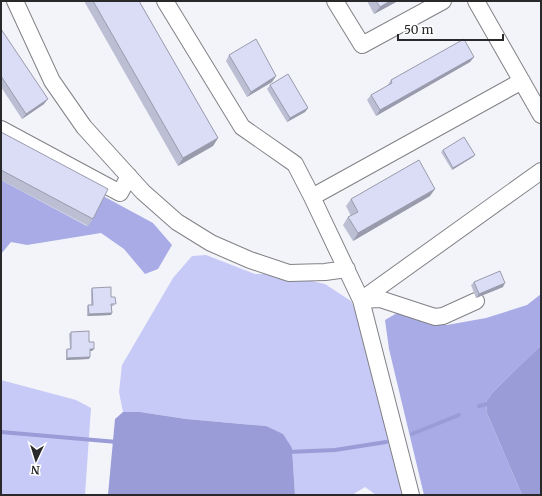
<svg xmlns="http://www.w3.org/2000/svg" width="542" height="496" font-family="Merriweather,serif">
<rect width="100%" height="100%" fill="#f3f4f9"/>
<path fill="#c7caf6" d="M 206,255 L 255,274 L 281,274 L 325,284 L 351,301 L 367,336 L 407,495 L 376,495 L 365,487 L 352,495 L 295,495 L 292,448 L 266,426 L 186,419 L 140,412 L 123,412 L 119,392 L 122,365 L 173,278 L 192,256 Z
M 1,380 L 76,400 L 91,408 L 85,495 L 1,495 Z"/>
<path fill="#a8abe6" d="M 1,180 L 87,226 L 103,196 L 153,223 L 172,245 L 158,269 L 145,274 L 124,249 L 101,233 L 27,245 L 11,242 L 1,254 Z
M 541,294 L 541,345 L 493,392 L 486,402 L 487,413 L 522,495 L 424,495 L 389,349 L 385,320 L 397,313 L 447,325 L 486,318 L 527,305 Z"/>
<path fill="#9a9cd7" d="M 541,345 L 541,495 L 522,495 L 487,413 L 486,402 L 493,392 Z
M 123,412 L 140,412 L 186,419 L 266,426 L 283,434 L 292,448 L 295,495 L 108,495 L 115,419 Z"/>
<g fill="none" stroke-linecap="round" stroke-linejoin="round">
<path stroke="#9a9cd7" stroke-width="4" d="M 479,406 L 491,403
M 1,432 L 117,442
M 412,434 L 459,415
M 288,452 L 335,450 L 386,442"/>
<defs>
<path id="minor" d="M 15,1 L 52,81 L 84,127 L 143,192 L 177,222 L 211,243 L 250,260 L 289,273 L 325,272 L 347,269
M 165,1 L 242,127 L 295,164 L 312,197 L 361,300 L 411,495
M 335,1 L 362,45 L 443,1
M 476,1 L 541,115
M 1,129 L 120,193 L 129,176
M 312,197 L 522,81
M 476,301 L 443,316 L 435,317 L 380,299 L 361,300 L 541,171"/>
</defs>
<use href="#minor" stroke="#818186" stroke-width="18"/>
<use href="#minor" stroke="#fff" stroke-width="16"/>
</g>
<path fill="#bcbed4" d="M 84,1 L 139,1 L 218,138 L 213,146 L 178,166 Z
M 367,1 L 398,1 L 374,14 Z
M 1,29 L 44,104 L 22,119 L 1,87 Z
M 229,55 L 276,76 L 272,82 L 247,97 L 226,61 Z
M 474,57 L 470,62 L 376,116 L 367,100 L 371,95 L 387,86 L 391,80 Z
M 270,85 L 308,108 L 305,112 L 287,122 L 267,89 Z
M 1,132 L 93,219 L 88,226 L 1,180 Z
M 443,150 L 475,155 L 473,157 L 452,170 L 441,152 Z
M 430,196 L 353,241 L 343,225 L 348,217 L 351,216 L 346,206 L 351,199 Z
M 474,282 L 503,287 L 476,298 L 471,285 Z
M 92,288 L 111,297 L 114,306 L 112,306 L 111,315 L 87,316 L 87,307 L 88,305 L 91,305 L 91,290 Z
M 71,332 L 89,342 L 94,349 L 92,351 L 90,351 L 89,359 L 66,360 L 66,351 L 67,349 L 70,349 L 69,334 Z"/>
<path fill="#999bac" d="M 390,1 L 398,1 L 374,14 L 380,7 Z
M 474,57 L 470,62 L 376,116 L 380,110 Z
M 276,76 L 272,82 L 247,97 L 251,92 Z
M 48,99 L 44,104 L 22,119 L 26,114 Z
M 308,108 L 305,112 L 287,122 L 290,118 Z
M 218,138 L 213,146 L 178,166 L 183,158 Z
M 475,155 L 473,157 L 452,170 L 453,168 Z
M 435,189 L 430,196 L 353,241 L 358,233 Z
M 505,283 L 503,287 L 476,298 L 479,294 Z
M 112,313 L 111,315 L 87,316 L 89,314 Z
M 90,349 L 94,349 L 92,351 L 88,351 Z
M 90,357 L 89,359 L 66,360 L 67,358 Z"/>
<path fill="#dbddf6" stroke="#999bac" d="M 93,1 L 139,1 L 218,138 L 183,158 Z
M 376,1 L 390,1 L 380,7 Z
M 1,29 L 48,99 L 26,114 L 1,76 Z
M 256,39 L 276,76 L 251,92 L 229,55 Z
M 464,39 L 474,57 L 380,110 L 371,95 L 392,83 L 391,80 Z
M 288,74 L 308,108 L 290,118 L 270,85 Z
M 1,132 L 108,189 L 93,219 L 1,170 Z
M 464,137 L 475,155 L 453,168 L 443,150 Z
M 419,160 L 435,189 L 358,233 L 348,217 L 358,212 L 351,199 Z
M 500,271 L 505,283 L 479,294 L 474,282 Z
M 111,287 L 111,297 L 115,297 L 116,304 L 111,304 L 112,313 L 89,314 L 88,305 L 93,305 L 92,288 Z
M 89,331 L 89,342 L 94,342 L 94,349 L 90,349 L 90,357 L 67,358 L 67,349 L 71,349 L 71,332 Z"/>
<rect width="542" height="496" fill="none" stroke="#29292b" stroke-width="4"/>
<g transform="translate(36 460) rotate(184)" stroke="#ffffff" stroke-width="3" paint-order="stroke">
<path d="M0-3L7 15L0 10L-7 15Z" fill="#29292b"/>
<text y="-6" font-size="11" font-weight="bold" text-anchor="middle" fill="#29292b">N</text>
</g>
<path d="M398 34v6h105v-6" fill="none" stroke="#29292b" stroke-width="2"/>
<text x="404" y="34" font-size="12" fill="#29292b" stroke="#ffffff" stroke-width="3" paint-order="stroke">50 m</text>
</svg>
